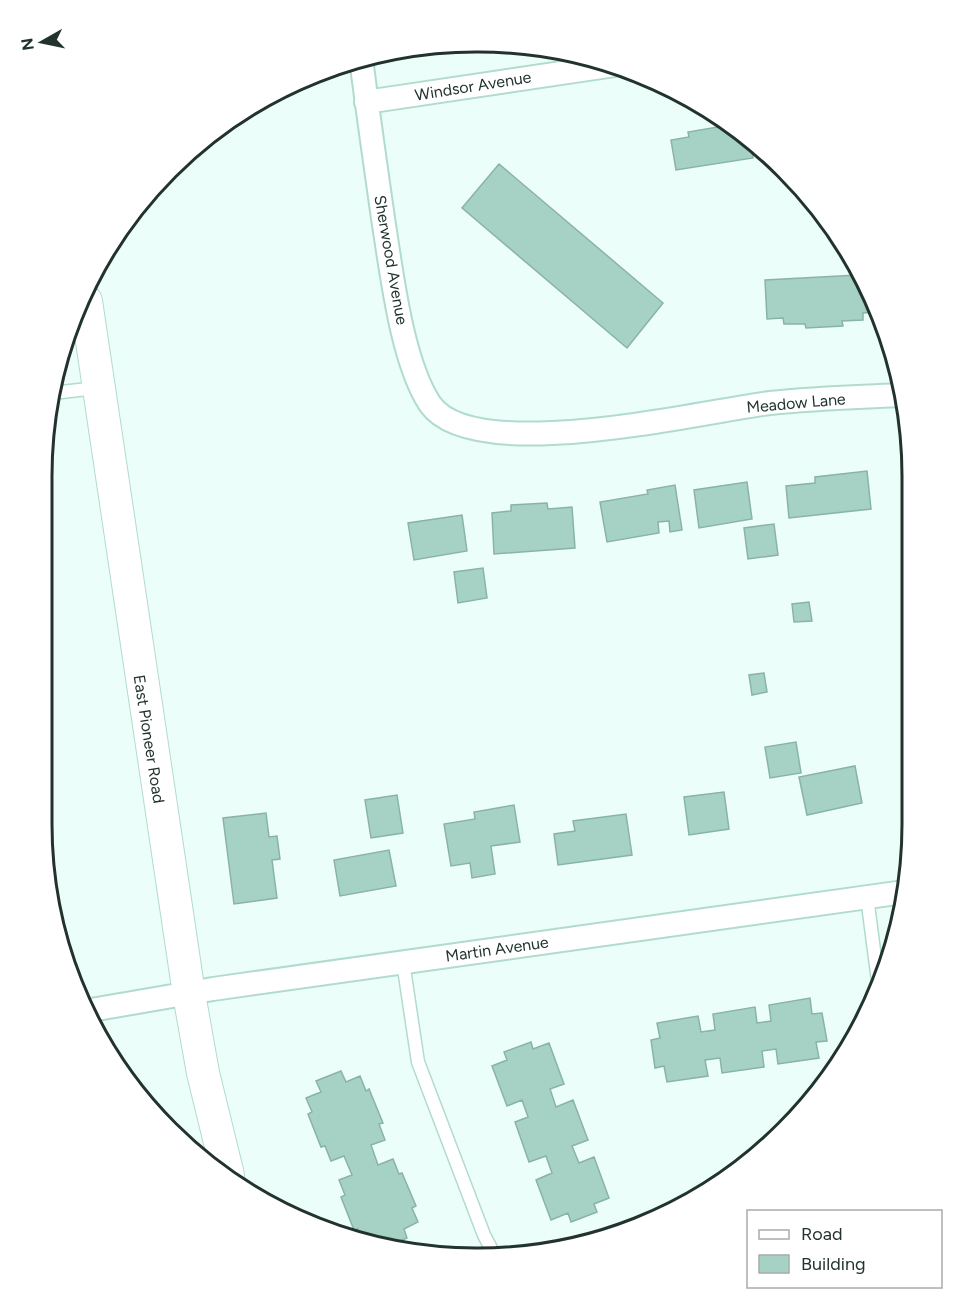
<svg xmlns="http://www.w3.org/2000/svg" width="954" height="1300" font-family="Figtree,sans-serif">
<rect width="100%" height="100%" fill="#ecfef9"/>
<path fill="#a6d1c5" stroke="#8ab3a8" stroke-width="1.5" d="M 729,125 L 732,130 L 750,140 L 753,158 L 676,170 L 671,140 L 689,137 L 688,132 Z
M 499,164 L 663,303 L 627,348 L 462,208 Z
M 858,275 L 877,308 L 877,312 L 863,313 L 863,320 L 842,321 L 843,326 L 806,328 L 805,324 L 784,324 L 783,318 L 767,319 L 765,280 Z
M 867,471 L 871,509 L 789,518 L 786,486 L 815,483 L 815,477 Z
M 747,482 L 752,519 L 699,528 L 694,490 Z
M 675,485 L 682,530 L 670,532 L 669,521 L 658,522 L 659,533 L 607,542 L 600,502 L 648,494 L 647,490 Z
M 547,503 L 548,509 L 572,507 L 575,548 L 494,554 L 492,513 L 511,511 L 511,505 Z
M 462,515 L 467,551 L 414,560 L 408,523 Z
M 774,524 L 778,555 L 748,559 L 744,528 Z
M 483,568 L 487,598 L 458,603 L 454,572 Z
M 809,602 L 812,621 L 794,622 L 792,604 Z
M 764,673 L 767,692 L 752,695 L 749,675 Z
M 796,742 L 801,773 L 770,778 L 765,747 Z
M 855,766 L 862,803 L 807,815 L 799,777 Z
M 724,792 L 729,829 L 689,835 L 684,797 Z
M 397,795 L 403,833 L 371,838 L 365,800 Z
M 514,805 L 520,842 L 491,846 L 495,874 L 472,878 L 470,863 L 451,866 L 444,824 L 475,819 L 474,812 Z
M 266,813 L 269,837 L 277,836 L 280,859 L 272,860 L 277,898 L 234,904 L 223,818 Z
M 626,814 L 632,855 L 558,865 L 554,834 L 575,831 L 573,821 Z
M 389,850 L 396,886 L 340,896 L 334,860 Z
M 810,998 L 812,1014 L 822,1013 L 827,1041 L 816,1042 L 819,1058 L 778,1064 L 776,1049 L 762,1051 L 764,1067 L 722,1073 L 720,1058 L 705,1060 L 708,1076 L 667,1082 L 664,1066 L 655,1068 L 651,1040 L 660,1038 L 657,1023 L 698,1016 L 701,1032 L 715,1030 L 713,1014 L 755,1007 L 757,1023 L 771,1021 L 769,1005 Z
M 531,1042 L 533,1049 L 549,1043 L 564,1084 L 550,1089 L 556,1107 L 573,1100 L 588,1140 L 572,1146 L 579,1163 L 594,1157 L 609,1198 L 594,1204 L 597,1212 L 571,1222 L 568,1213 L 551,1220 L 536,1180 L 552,1173 L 546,1156 L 529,1162 L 515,1122 L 528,1117 L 522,1100 L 507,1106 L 492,1066 L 507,1060 L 504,1052 Z
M 341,1071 L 346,1082 L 360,1076 L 366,1091 L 369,1089 L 383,1123 L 379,1124 L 385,1140 L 371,1145 L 378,1165 L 393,1159 L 399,1174 L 402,1173 L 416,1206 L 412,1208 L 418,1222 L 404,1229 L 407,1238 L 390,1245 L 380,1242 L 379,1238 L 374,1240 L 361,1236 L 358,1229 L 354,1230 L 341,1197 L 345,1195 L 339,1180 L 352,1175 L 344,1156 L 331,1161 L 325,1146 L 321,1147 L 308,1114 L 312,1112 L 306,1098 L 321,1092 L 316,1081 Z"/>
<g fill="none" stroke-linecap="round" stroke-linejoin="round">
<defs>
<path id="service" d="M 53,393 L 96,388
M 867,897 L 878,981
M 403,962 L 418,1062 L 484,1235 L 494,1254"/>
<path id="minor" d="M 361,58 C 368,114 376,169 384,225 C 392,275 402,362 430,404 C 473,467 703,411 770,403 C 813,398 858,397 902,395
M 366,102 L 615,65
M 91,1010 L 213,989 L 904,892"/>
<path id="secondary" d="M 86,301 L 189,994 L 203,1073 L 228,1175"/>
</defs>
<use href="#service" stroke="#b1dbd0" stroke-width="15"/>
<use href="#minor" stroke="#b1dbd0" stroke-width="26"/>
<use href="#secondary" stroke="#b1dbd0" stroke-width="34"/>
<use href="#service" stroke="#fff" stroke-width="12"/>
<use href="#minor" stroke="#fff" stroke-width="22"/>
<use href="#secondary" stroke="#fff" stroke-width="32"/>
</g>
<g text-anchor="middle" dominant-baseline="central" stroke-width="4.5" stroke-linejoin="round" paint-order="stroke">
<g font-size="16" fill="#22332e" stroke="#fff">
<text transform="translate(473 86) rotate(-9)">Windsor Avenue</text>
<text transform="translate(391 260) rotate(80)">Sherwood Avenue</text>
<text transform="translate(796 403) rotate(-5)">Meadow Lane</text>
<text transform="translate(149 739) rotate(81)">East Pioneer Road</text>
<text transform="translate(497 949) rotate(-8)">Martin Avenue</text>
</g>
</g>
<path d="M0 0H954V1300H0ZM476 52H478A424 424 0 0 1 902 476V824A424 424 0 0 1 478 1248H476A424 424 0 0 1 52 824V476A424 424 0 0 1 476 52Z" fill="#fff" fill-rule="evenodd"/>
<path fill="none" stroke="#22332e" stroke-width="3" d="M476 52H478A424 424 0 0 1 902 476V824A424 424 0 0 1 478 1248H476A424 424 0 0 1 52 824V476A424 424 0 0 1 476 52Z"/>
<rect x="747" y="1210" width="195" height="78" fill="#ffffff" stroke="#a7adab" stroke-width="1.5"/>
<rect x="759" y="1230" width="30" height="9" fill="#ffffff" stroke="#a7adab" stroke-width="1.5"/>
<text x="801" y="1240" font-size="18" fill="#22332e">Road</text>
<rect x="759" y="1255" width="30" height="18" fill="#a6d1c5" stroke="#a7adab" stroke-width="1.5"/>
<text x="801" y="1270" font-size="18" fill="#22332e">Building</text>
<g transform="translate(42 42) rotate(261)" stroke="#ffffff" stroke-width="4.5" paint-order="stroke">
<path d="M0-4.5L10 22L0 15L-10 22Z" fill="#22332e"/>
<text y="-9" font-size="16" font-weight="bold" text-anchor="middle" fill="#22332e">N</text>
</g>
</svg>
